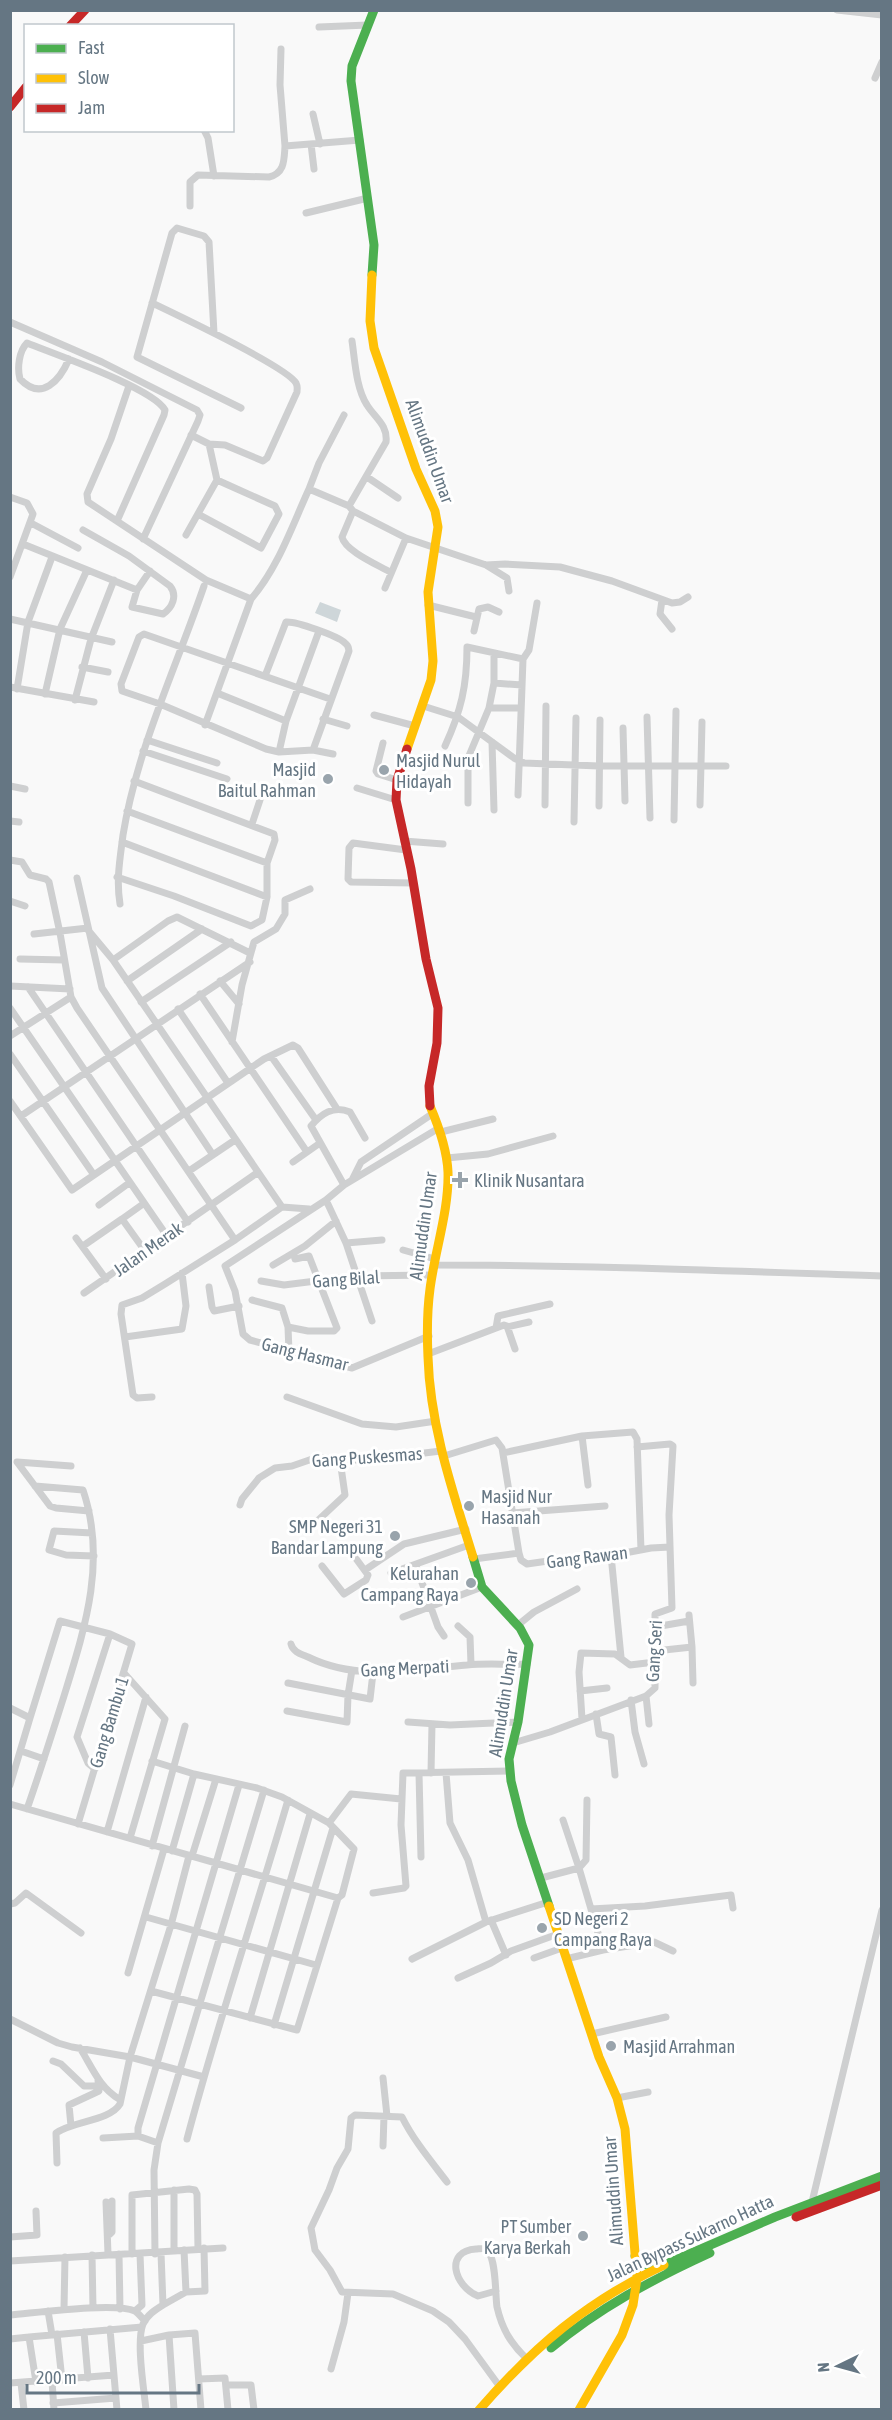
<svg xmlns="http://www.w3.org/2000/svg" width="892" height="2420" font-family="'Asap Condensed',sans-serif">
<rect width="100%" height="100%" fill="#f9f9f9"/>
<path fill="#ced6d9" d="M 320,602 L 341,610 L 337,622 L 315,613 Z"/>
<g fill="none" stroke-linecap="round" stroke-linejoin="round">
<path stroke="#cecfd0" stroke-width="7" d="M 837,10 L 882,15
M 319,27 L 368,25
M 281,49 L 280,85 L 285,146
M 875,78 L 882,62
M 313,114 L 320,144
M 204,130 L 208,138 L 214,176
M 311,144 L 314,169
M 190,206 L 190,182 L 198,175 L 269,177 C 285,173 284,160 285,146 L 360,140
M 306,213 L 368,198
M 152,303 C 175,314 287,367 296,383 C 298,387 297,388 297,392 L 267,458 L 263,461 L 225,445 L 209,444 L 191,435
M 10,322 L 102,362 L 197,410 L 200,415 L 198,421 L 143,539
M 214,333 L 209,242 L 204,236 L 177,228 L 172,233 L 137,357 L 241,408
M 69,359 C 60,380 42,402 20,379 C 17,368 19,351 27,343 C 54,354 153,388 165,410 L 164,415 L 117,521
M 129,386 L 111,439 L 87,494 L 88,502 L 206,580 L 251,599
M 209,444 L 217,480
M 367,477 L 398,498
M 309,489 L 319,463 L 344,415
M 10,497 L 27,503 L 33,514 L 10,577
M 349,506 L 386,442 C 388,425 375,418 367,405 C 356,388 355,361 352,341
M 353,511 L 342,537 C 345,551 378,565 390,572
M 31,523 L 78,548
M 83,530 L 129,556 L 170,586 C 178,596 172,608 163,614 L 132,607 L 137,590 L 150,571
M 186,535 L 217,480 L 275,506 L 279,514 L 261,548 L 198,514
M 23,544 L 137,590
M 486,565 L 507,578 L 509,591
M 385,588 L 406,538
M 662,600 L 660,614 L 672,629
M 428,605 L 476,617
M 10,619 L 112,642
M 474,631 L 479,609 L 488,607 L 499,612
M 523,659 L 529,650 L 537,603
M 82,667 L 108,672
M 265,676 L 286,622 C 296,621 338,636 345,643 C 349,646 348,647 349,651 L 313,750
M 494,683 L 522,685
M 10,687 L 94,702
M 17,689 L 28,622 L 52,557
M 217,693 L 286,721
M 45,694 L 60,629 L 87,570
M 330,699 L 144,634 L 139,637 L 121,684 L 122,691 L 160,704 L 266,749 L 279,752 L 313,750 L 333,754
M 75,700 L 91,639 L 114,580
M 423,706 L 458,717 L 514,758 L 524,763 L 599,766 L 726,766
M 489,708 L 521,708
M 374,715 L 415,726
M 647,717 L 650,818
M 323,719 L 347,726
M 205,725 L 251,599 C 278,568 292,526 309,489 L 349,506 L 353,511 L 406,538 L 486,565 L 505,564 L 560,567 L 612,581 L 672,603 L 680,602 L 688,597
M 623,728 L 625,801
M 147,740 L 217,763
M 492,742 L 494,810
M 383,743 L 376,771 L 378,774 L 397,780
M 445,746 C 461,711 467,686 467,647 L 523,659 L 518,795
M 143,751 L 227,779
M 279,752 L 286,721 L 319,631
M 10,786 L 25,789
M 357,788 L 396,800
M 468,803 L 468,758 L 489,708 L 494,683 L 494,653
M 545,805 L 546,706
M 700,805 L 702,722
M 599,806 L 600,720
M 127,811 L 267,863
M 674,820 L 676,711
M 10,821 L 19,822
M 574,822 L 576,718
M 252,824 L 263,791
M 404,841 L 443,844
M 122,842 L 267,897
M 406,850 L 353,843 L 349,848 L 348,879 L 351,882 L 413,883
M 10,860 L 22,862 L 30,875 L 46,879 L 49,882 L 60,933 L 71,997 L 77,1008 L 235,1240
M 117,877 L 174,896 L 251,926 L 262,920 L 267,897 L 267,863 L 275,840 L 274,834 L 134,781
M 77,878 L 102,988 L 213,1155
M 10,901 L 25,906
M 120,904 C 116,880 120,859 123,835 C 137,749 176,668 204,586
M 88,930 L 113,960 L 282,1207
M 34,934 L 88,928
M 20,959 L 64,960
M 113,960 L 168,921 L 177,917 L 250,953
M 127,981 L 202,929
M 220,981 L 239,1004
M 10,986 L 70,989
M 28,987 L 188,1222
M 200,994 L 307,1152
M 141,1002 L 231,942
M 10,1008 L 167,1236
M 178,1009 L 228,1083
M 10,1036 L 71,997
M 232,1042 L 242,985 L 254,942 L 276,929 L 285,914 L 285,900 L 310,889
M 10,1054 L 94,1175
M 271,1056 L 316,1120
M 10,1101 L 72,1190 L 264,1059 L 293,1045 L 298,1048 L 337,1109
M 21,1116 L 250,962
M 441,1132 L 493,1119
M 447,1158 L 488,1154 L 553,1136
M 293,1162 L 320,1143
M 189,1171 L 235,1140
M 352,1180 L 361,1162 L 432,1114
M 344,1185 L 311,1126 C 321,1114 333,1105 350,1112 L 365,1138
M 326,1200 L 346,1243 L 372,1321
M 143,1204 L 122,1219 L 145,1251
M 99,1205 L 129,1183
M 76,1238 L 106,1279
M 346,1243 L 382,1240
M 83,1246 L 122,1219
M 403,1250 L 435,1259
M 273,1265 L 305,1246 L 336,1221
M 434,1265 C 583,1265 732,1271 882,1276
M 261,1281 L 284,1285 L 356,1276 L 432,1275
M 209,1287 L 212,1307 L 214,1311 L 239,1306
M 84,1293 L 257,1173
M 252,1300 L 282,1308 L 288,1327 L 289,1352
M 288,1327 L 308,1331 L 334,1331 L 337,1328 L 309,1256 L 295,1259
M 507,1327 L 529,1322
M 496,1328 L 498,1316 L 550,1304
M 429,1336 L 352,1368 L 250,1340 L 243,1334 L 235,1291 L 225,1266 L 326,1200 L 344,1185 L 439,1128
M 125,1337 L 182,1329 L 186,1306 L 182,1273
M 428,1354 L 504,1325 L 507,1326 L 515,1349
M 152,1397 L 137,1398 L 133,1395 L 121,1314 L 122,1305 L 142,1298 L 165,1284 L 235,1240 L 282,1207 L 309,1209
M 287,1397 L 362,1424 L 396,1427 L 436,1421
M 582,1436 L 588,1485
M 503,1453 L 582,1436 L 633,1432 L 637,1439 L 641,1550
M 444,1456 L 496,1440 L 502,1448 L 519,1553
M 71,1466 L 17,1462 L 50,1506 L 56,1508 L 89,1511
M 240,1505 L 242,1499 L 259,1478 L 275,1468 L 292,1466 L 318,1457 L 340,1460 L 366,1460 L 441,1451
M 512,1513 L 605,1506
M 313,1525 L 345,1495 L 340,1460
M 92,1533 L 54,1531 L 49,1550 L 66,1555 L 94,1556
M 611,1555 L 621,1657
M 474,1559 L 519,1553 L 521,1560 L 527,1564 L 576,1557 L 614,1555 L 651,1548 L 670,1547
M 322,1566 L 344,1594 L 366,1580 L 368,1575 L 346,1545
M 416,1566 L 438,1627 L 444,1636
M 365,1570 L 404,1544 L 466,1529
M 391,1573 L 469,1545
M 403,1617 L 482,1587
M 518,1625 L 534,1612 L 577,1589
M 458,1626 L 470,1637 L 471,1664
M 655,1627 L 689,1621
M 291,1644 C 293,1652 301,1654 308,1657 C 359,1682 413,1669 467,1665 C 487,1663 507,1665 527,1664
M 692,1647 L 693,1683
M 655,1651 L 692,1647 L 689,1615
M 124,1673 L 165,1719 L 130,1838
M 288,1683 L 370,1699 L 373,1673
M 580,1691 L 607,1688
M 646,1696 L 649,1724
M 631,1700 L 635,1732 L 644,1764
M 10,1708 L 30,1718 L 10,1785
M 287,1711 L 347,1722 L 348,1695 L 352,1670
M 596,1714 L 599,1734 L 611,1737 L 615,1775
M 30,1718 L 60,1621 L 110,1634 L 132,1644 L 78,1824
M 582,1719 L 579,1672 L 581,1653 L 615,1654 L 630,1665 L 655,1662
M 408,1722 L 450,1725 L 518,1722
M 513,1743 L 550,1732 L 646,1696 L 655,1688 L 655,1614 L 672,1608 L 669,1515 L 673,1446 L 670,1444 L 637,1447
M 21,1751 L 44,1759
M 95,1769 L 88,1763 L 77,1737 L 110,1634
M 419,1773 L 421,1857
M 431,1773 L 432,1724
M 446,1773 L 450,1823 L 468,1860 L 486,1922
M 10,1804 L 338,1898 L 342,1895 L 354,1849 L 329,1823 L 282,1797 L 257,1788 L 194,1774 L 152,1761
M 27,1809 C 40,1772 52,1734 64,1696 C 85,1628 107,1561 83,1490 L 35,1486
M 563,1820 L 579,1868 L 586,1860 L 587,1800
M 329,1823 L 351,1794 L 401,1799
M 107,1832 L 146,1697
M 152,1846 L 185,1726
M 172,1851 L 194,1774
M 192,1856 L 216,1779
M 541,1878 L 579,1868 L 603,1950
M 373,1893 L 404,1888 L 406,1886 L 401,1825 L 403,1773 L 509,1771
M 10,1904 L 15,1903 L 26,1893 L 81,1933
M 591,1909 L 645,1906 L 731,1895 L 733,1908
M 146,1917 L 316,1965
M 491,1920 L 506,1955
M 534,1958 L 562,1948
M 412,1959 L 486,1922 L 548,1902
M 566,1959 L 603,1950 L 654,1942 L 673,1951
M 128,1973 L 164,1849
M 458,1978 L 491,1963 L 511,1951 L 558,1934
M 151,1991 L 297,2030 L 338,1898
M 250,2018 L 310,1814
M 10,2019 L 58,2043 L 72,2047 L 130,2057 L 204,2077
M 274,2025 L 333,1828
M 592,2034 L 666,2017
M 80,2048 C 92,2067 99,2087 119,2099
M 53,2061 L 61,2064 L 84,2086 L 99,2086
M 383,2078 L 387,2116
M 617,2098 L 648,2092
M 71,2126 L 69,2105 L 99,2091 L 98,2080
M 103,2138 L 138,2136
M 187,2139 C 217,2025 255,1913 288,1800
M 158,2143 L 138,2136 L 138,2128 L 239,1785
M 383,2146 L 384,2116
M 57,2163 L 56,2133 C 72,2121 110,2121 120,2104 L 130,2057 L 171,1925 L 189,1856
M 447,2182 C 431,2161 414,2141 402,2117 L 355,2115 L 351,2118 L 348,2149 L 337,2168 L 329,2190 L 311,2228 L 315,2250 L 330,2270 L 342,2292 L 393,2294 L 433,2311 L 449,2322 L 465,2339 L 500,2387
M 106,2202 L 108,2254
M 812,2202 L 882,1910
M 110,2234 L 112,2232 L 112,2201
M 10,2237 L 37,2235 L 36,2211
M 184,2250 L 186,2292
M 174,2251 L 174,2190
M 119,2254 L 120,2309
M 132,2254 L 132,2195 L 189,2189 L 195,2190 L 197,2194 L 198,2249
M 155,2254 L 154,2170 L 158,2143 L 264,1790
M 92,2255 L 93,2308
M 10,2261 L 223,2248
M 496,2291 L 478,2296 C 454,2286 444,2251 476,2249 C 478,2249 484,2248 485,2249 C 497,2254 495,2296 497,2307 C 502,2329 511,2344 527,2359
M 163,2305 L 186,2292 L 205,2291 L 204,2248
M 64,2309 L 65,2257
M 48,2311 L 52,2335
M 135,2311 L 142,2305 L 140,2254
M 10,2315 C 35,2313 115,2302 135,2311 C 138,2313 142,2318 145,2321
M 110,2329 L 117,2410
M 84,2332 L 88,2378
M 57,2334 L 62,2380
M 169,2335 L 174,2410
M 10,2339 L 29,2337
M 141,2341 L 169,2335 L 195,2333 L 201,2410
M 331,2369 L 344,2322 L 348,2293
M 199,2379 L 225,2378 L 228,2410
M 52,2381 L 54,2410
M 36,2382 L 29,2337 L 142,2327
M 10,2383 L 114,2375
M 21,2383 L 24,2410
M 226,2385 L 251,2385 L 254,2410
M 53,2403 L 116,2398
M 146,2410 C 144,2389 136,2342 143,2324 C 147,2315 155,2310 163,2305 L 161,2253"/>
<path stroke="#4caf50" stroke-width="9" d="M 372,275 L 374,245 L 351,81 L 352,66 L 374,10
M 473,1557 L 482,1587 L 520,1628 L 529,1645 L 518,1722 L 509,1759 L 511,1781 L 522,1825 L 549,1906
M 635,2256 L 643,2264 L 657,2268
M 664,2265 L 775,2217 L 882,2176
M 551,2348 C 599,2308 653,2279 710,2253"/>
<path stroke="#ffc107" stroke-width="9" d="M 372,275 L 370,321 L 374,348 L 416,469 L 435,511 L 438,527 L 428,592 L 433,661 L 431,680 L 407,749
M 430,1106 C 439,1127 447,1149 448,1172 C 449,1211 435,1250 430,1289 C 427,1311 427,1335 428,1357 C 430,1426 453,1492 473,1557
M 549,1906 L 599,2057 L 617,2098 L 625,2129 L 637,2278 L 633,2305 L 622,2335 L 579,2410
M 479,2410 C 535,2346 586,2302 664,2265"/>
<path stroke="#c62828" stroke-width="9" d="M 70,26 L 85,10
M 10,107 L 26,87
M 407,749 L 397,780 L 396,800 L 411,869 L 426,959 L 438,1008 L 437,1043 L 429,1086 L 430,1106
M 796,2217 L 882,2185"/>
</g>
<g fill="#99a4ac" stroke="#fff" stroke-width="2">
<circle cx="384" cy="770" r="6"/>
<circle cx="328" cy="779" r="6"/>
<path d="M457 1171h6v6h6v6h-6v6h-6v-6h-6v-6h6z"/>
<circle cx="469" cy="1506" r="6"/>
<circle cx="395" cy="1536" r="6"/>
<circle cx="471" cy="1583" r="6"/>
<circle cx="542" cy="1928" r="6"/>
<circle cx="611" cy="2046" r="6"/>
<circle cx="583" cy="2236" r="6"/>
</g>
<g text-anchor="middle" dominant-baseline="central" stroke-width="6" stroke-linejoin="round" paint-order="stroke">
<g font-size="18" fill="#657683" stroke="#fff">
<text transform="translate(430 451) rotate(70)">Alimuddin Umar</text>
<text transform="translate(423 1226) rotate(-82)">Alimuddin Umar</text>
<text transform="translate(148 1249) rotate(-35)">Jalan Merak</text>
<text transform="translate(346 1279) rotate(-4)">Gang Bilal</text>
<text transform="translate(305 1354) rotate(14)">Gang Hasmar</text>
<text transform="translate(367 1457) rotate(-4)">Gang Puskesmas</text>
<text transform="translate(587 1557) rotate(-7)">Gang Rawan</text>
<text transform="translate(654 1651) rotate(-87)">Gang Seri</text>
<text transform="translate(405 1668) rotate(-3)">Gang Merpati</text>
<text transform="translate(503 1703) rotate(-81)">Alimuddin Umar</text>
<text transform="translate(109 1722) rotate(-73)">Gang Bambu 1</text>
<text transform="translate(613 2191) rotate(-94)">Alimuddin Umar</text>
<text transform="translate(690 2238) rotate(-25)">Jalan Bypass Sukarno Hatta</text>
</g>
<g font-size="18" fill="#657683" stroke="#fff" text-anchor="start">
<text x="396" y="760">Masjid Nurul<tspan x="396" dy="21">Hidayah</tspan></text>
<text x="316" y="769" text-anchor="end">Masjid<tspan x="316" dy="21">Baitul Rahman</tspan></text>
<text x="474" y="1180">Klinik Nusantara</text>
<text x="481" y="1496">Masjid Nur<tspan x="481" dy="21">Hasanah</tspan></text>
<text x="383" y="1526" text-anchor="end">SMP Negeri 31<tspan x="383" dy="21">Bandar Lampung</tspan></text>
<text x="459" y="1573" text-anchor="end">Kelurahan<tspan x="459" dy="21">Campang Raya</tspan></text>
<text x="554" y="1918">SD Negeri 2<tspan x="554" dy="21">Campang Raya</tspan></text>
<text x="623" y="2046">Masjid Arrahman</text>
<text x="571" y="2226" text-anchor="end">PT Sumber<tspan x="571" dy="21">Karya Berkah</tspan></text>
</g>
</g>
<rect width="892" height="2420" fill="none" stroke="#657683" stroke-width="24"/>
<rect x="24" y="24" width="210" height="108" fill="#ffffff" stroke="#c1c8cd" stroke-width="1.5"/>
<rect x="36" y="44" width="30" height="9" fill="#4caf50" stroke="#c1c8cd" stroke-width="1.5"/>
<text x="78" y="54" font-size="18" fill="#657683">Fast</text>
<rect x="36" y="74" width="30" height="9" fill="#ffc107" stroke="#c1c8cd" stroke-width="1.5"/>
<text x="78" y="84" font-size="18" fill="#657683">Slow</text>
<rect x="36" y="104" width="30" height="9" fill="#c62828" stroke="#c1c8cd" stroke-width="1.5"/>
<text x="78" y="114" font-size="18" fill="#657683">Jam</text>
<g transform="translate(838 2366) rotate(265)" stroke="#ffffff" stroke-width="4.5" paint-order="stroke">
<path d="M0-4.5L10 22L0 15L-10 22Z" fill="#657683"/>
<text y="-9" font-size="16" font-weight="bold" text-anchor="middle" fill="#657683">N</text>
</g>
<path d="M27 2384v9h172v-9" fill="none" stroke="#657683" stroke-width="3"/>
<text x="36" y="2384" font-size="18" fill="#657683" stroke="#ffffff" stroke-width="4.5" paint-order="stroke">200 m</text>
</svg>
